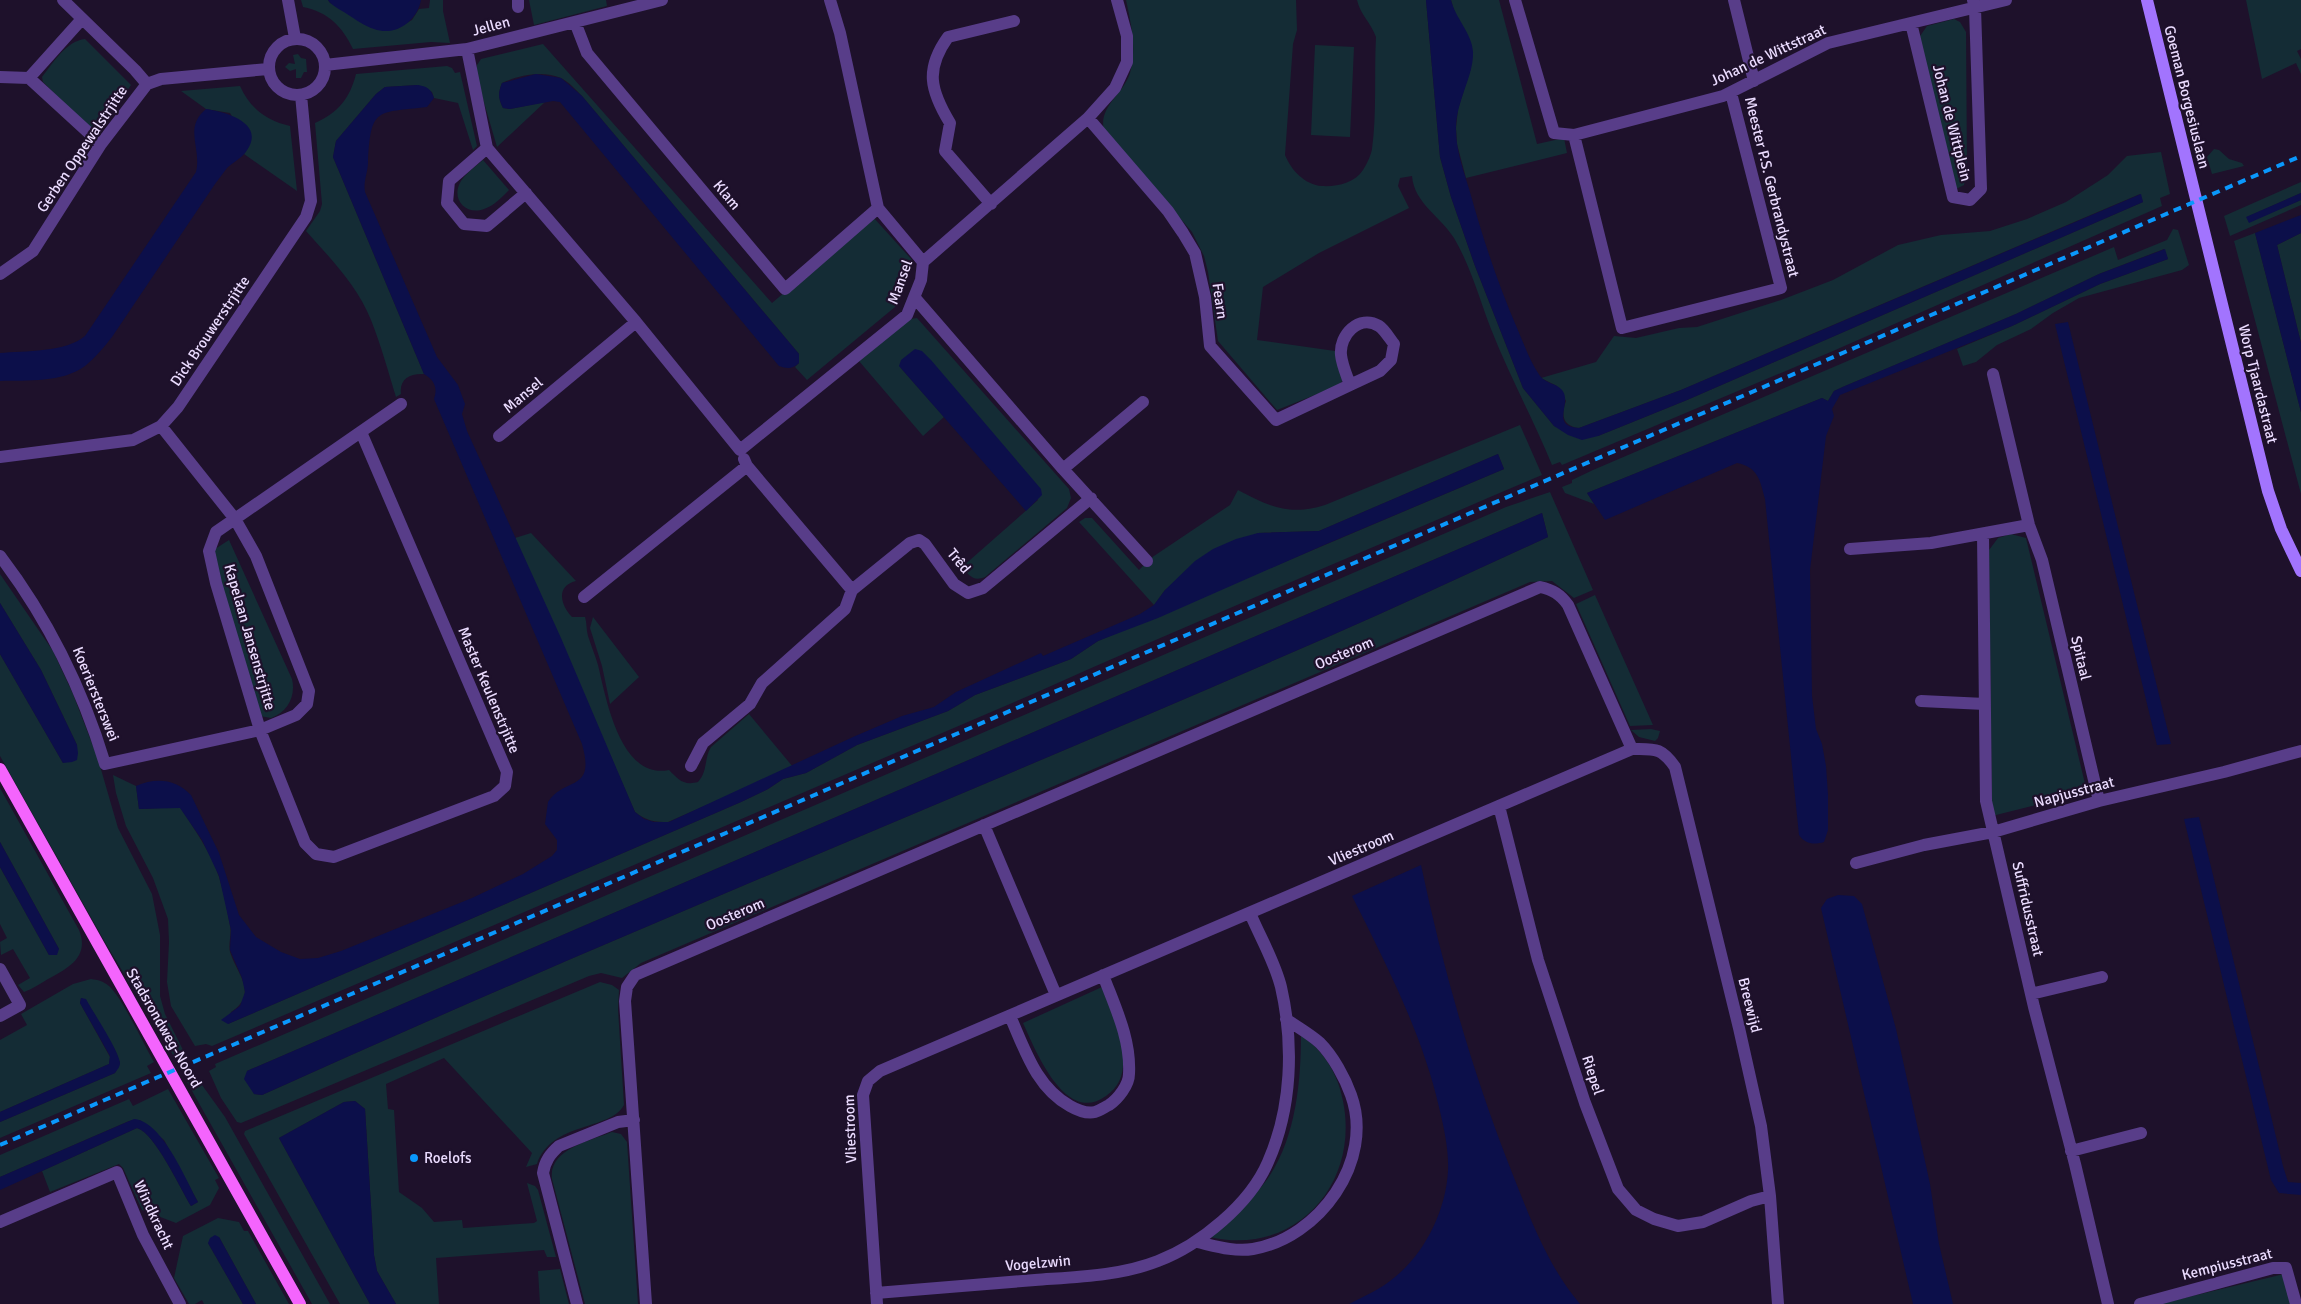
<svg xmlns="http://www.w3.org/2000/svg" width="2301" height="1304" font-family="Signika,sans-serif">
<rect width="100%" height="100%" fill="#1e112b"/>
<path fill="#142c35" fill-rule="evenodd" d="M 301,0 L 328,0 L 330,3 L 396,29 L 412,20 L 419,9 L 429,8 L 430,0 L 443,0 L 443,11 L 450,43 L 431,42 L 353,49 C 342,26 328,12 303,7 Z
M 529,0 L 606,0 L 607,6 L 534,25 Z
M 1126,0 L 1296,0 L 1297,30 L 1293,44 L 1285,155 C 1291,170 1305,185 1322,186 C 1336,187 1355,183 1363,170 C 1367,164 1371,155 1372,149 C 1377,114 1374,72 1376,37 C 1371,23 1360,14 1357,0 L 1426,0 L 1440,157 L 1451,197 L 1475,266 L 1523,388 L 1554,426 L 1598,436 L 1687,400 L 2143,202 L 2140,194 L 1681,390 L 1579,428 C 1562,426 1561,414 1566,401 L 1557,386 L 1541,378 L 1596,362 L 1614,336 L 1636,338 L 1679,328 L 1697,327 L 1781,300 L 1833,280 L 1898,245 L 1941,235 L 1990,231 L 2027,219 L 2066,202 L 2108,175 L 2127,156 L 2161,152 L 2170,194 L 2160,198 L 2162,206 L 1833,351 L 1562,465 L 1560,462 L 1552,465 C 1533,419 1509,375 1491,329 C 1479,298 1471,267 1454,238 C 1441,217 1414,203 1412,176 L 1400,178 L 1398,186 L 1409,208 L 1319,253 L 1263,287 L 1257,340 L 1335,351 L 1343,379 L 1340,385 L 1277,410 L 1218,341 L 1208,272 L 1204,256 L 1192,232 L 1104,131 C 1098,106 1123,95 1130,73 C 1137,48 1131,24 1126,0 Z
M 1451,0 L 1499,0 L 1537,144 L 1564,138 L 1567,153 L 1466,178 L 1457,144 L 1456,128 L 1458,109 L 1471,68 Z
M 2246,0 L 2301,0 L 2301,49 L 2297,51 L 2301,59 L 2301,74 L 2296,63 L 2262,79 Z
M 1954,19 L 1960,22 L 1966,32 L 1967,168 L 1964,185 L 1956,189 L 1918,39 L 1927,26 Z
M 85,39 L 131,85 L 98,134 L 93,132 L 43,82 L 42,77 C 53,63 66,41 85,39 Z
M 543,44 L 772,303 L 873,217 L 913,261 C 903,278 908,291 895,307 L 807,380 L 795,367 L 799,363 L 799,354 L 582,96 C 576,90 569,82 561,78 C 543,70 519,75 502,83 C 498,93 498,98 503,108 L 510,109 L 545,102 L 497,147 L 476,75 L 477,65 L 481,59 Z
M 1315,45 L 1354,47 L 1350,137 L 1311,135 Z
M 298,54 L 301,58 L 306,59 L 307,72 L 304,72 L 301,78 L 296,78 L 296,69 L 290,71 L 285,67 L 289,63 L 295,64 L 293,55 Z
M 447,66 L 452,68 L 455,73 L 460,72 L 477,146 L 473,150 L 458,103 L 434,98 L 432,92 L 418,85 L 385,87 L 376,94 L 336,141 L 333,157 L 424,374 C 410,373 399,379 401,394 L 396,397 C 388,371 381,345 371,320 C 357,285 330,258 306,231 L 320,211 L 322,204 L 315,123 C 338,113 350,98 356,74 Z
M 240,86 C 250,108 266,121 290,126 L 297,191 L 244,154 L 249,146 L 230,113 L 206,109 L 181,91 Z
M 2214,149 L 2219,150 L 2229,159 L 2242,163 L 2244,166 L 2212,174 L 2207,157 Z
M 483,160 L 509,190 C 502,197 494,206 484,209 C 466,216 450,199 461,181 C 466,173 476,166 483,160 Z
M 2301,182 L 2301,193 L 2247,217 L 2249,222 L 2301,200 L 2301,205 L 2230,236 L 2224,216 Z
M 2173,229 L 2178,230 L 2189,265 L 2182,270 L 2079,298 L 2053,313 L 2031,329 L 1997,345 L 1976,362 L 1963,366 L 1957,349 L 2012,326 L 2100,284 L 2168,259 L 2164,249 L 2099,274 L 2016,314 L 1845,386 L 1834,391 L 1828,401 L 1822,398 L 1587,493 L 1594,504 L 1565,493 L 1562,487 L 1572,483 L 1572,480 L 1593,470 L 2114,247 L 2118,260 L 2167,240 Z
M 2255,233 L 2301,412 L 2301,494 L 2234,241 Z
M 2301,233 L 2301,343 L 2277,245 Z
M 917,318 L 1069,489 L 1071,498 L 1067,508 L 985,577 C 973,582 969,575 962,567 L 1038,500 L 899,366 L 944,417 L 923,436 L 859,361 L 910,319 Z
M 1520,425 L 1542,475 C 1372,548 1201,619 1033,694 L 212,1046 L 206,1044 L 195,1046 L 171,1006 L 167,982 L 169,942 L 168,919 L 153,878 L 126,826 L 116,793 L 113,775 L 136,786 L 139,809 L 180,807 C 194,829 211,852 219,877 C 224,893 227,910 230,926 C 232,934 228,944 230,952 C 237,975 259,993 231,1012 L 228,1024 L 741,802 L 768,789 L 783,779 L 806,773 L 857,745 L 948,711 L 975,695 L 1071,659 L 1098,641 L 1504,469 L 1498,454 L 1319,531 L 1258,533 L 1165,590 L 1154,605 L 1079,522 L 1085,518 L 1092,518 L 1139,570 L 1151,558 L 1230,505 L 1238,490 C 1270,507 1289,516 1325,505 Z
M 1550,492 L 1593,590 L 1574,598 L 1552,581 L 1530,582 L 641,963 L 622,978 L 601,973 L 589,976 L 241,1123 L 237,1122 L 221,1098 L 209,1071 L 216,1067 L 215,1064 L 1506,507 ZM 1542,513 L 1548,537 C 1475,570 1403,604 1330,636 C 975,791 615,935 262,1095 L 254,1094 L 247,1071 Z
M 531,533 L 576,581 C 555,586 561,606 572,617 L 585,617 C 587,623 586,629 588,636 C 591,645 595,655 598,665 C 606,698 620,780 669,770 C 678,779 683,786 698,782 C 708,771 704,758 711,747 L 749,714 L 793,767 L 668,822 C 655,822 646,821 635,812 L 515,538 Z
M 2011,534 L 2026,538 L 2087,792 L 1992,816 L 1989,550 L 1998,538 Z
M 229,540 L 292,679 C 296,696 288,712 271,718 L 260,716 L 214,557 L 215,549 Z
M 0,574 L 53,651 L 73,694 L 98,759 L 118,828 L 152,894 L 160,935 L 160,996 L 165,1014 L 183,1050 L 173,1055 L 106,944 L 0,756 L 0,654 L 63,763 L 77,745 L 41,670 L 0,603 Z
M 1595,595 L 1653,725 L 1630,726 L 1576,604 Z
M 593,617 L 639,677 L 610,704 L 602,666 L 590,628 Z
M 1651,729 L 1660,731 L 1658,738 L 1655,741 L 1639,737 L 1631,730 Z
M 0,788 L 79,930 C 90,957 68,968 48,979 C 40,984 32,989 24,992 L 18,985 L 30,978 L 13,949 L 1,955 L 0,942 L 7,938 L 0,924 L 0,867 L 49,955 L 59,949 L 0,842 Z
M 91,979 C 98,980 103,981 109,986 C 122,997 144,1045 154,1062 L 147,1066 L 151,1073 L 0,1138 L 0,1122 L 115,1073 L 120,1063 L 116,1052 L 86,1000 L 81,998 L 80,1003 L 110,1057 L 109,1064 L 0,1112 L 0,1040 L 27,1025 L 21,1014 L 73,984 Z
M 600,982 L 612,985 L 619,990 L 618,1009 L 624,1105 C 610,1131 552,1121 537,1164 L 526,1167 L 532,1153 L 444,1058 L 386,1084 L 388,1109 L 394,1110 L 399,1192 L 422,1208 L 434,1222 L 462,1220 L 463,1228 L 534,1223 L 537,1221 L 527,1183 L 535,1186 L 538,1190 L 556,1257 L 547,1257 L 544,1250 L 436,1258 L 439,1304 L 396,1304 L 377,1271 L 374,1255 L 365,1109 L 355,1101 L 344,1102 L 279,1138 L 370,1304 L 340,1304 L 244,1134 L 245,1131 Z
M 1102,987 C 1110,1009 1123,1033 1123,1057 C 1124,1074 1120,1086 1106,1096 C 1065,1126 1035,1049 1023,1023 Z
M 1301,1035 C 1324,1051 1338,1074 1343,1101 C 1360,1184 1295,1257 1210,1237 C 1227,1220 1246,1204 1262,1186 C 1295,1146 1301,1085 1301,1035 Z
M 197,1078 L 225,1117 L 330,1304 L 312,1304 L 187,1082 Z
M 168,1089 L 219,1178 L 215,1180 L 219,1188 L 210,1205 L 176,1223 L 142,1210 L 123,1168 L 119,1164 L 50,1192 L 42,1171 L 137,1128 C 155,1133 180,1188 191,1206 L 198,1202 L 164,1140 L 140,1120 L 129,1121 L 0,1177 L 0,1155 L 129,1099 L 133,1106 Z
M 612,1132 L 621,1134 L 627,1142 L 638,1304 L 585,1304 L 552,1179 C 548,1149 590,1141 612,1132 Z
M 218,1218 L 239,1222 L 244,1231 L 248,1231 L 289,1304 L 256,1304 L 219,1237 L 208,1243 L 243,1304 L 204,1304 L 202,1300 L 195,1304 L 189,1304 L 174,1278 L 183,1236 Z
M 560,1269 L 569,1304 L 540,1304 L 538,1271 Z
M 2284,1274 L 2291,1304 L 2159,1304 Z"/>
<path fill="#0c0f4a" d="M 328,0 L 421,0 C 417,21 396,37 374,29 C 364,26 355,19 347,14 C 341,10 332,6 328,0 Z
M 1426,0 L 1451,0 C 1455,18 1472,33 1473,52 C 1474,76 1455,103 1456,130 C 1456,151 1464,172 1470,192 C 1483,239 1498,284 1517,328 C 1524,344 1530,362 1540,376 C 1546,384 1556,383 1562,390 C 1573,403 1549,426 1579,428 L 1681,390 L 2141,194 L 2143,202 L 1687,400 L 1598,436 L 1582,440 L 1568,435 L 1554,426 L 1523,388 L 1475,266 L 1451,197 L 1440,157 Z
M 536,74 L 561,78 L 582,96 L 799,354 L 799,363 C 793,369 787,369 779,366 L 560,102 L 553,101 L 510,109 L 503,108 C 498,98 498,93 502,83 Z
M 418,85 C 428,87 431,89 434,98 L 427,107 C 376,113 371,107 368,162 C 368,173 363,181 365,192 L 437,357 L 458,385 L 462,396 L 465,404 L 462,414 L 467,431 L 561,638 L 635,812 L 644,819 L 654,822 L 669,822 L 853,737 L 902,716 L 934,707 L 956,692 L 1041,653 L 1043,656 L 1140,614 L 1154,605 L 1165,590 L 1195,561 L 1213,549 L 1236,539 L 1258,533 L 1319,531 L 1498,454 L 1504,469 L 1324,545 L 1158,618 L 1098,641 L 1071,659 L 975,695 L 948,711 L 857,745 L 806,773 L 783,779 L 768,789 L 741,802 L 228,1024 L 221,1020 L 240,1006 L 245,992 L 242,978 L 230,950 L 231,930 L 219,876 L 202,840 L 180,808 L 139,809 L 136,786 C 156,777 176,779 191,795 L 219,853 L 239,915 L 256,937 L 281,952 L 300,959 L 318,958 L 341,951 L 472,898 L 523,874 L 552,856 L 557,850 L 557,840 L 545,824 L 548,802 C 565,776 596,793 582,744 L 434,399 C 438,387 434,380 424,374 L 333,157 L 336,141 L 376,94 L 385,87 Z
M 206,109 C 227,112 268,124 245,153 C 240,159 232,163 227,168 C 223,173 219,179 215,184 L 112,337 C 104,347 95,358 85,366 C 62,383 27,380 0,381 L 0,353 C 24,351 67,352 85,336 L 196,172 C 202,148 183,128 206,109 Z
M 2301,193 L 2301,200 L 2249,223 L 2246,217 Z
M 2301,215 L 2301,233 L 2277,245 L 2301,343 L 2301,412 L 2255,233 Z
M 2165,249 L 2168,259 L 2100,284 L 2012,326 L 1840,395 L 1832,409 L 1834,416 L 1826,436 L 1810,570 L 1812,696 L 1816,729 L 1822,744 L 1826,766 L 1828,795 L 1828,830 L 1824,842 C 1814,845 1805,844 1799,835 L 1765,499 C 1760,480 1758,467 1737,463 L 1605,520 L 1587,493 L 1822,398 L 1828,401 L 1834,391 L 1845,386 L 2016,314 L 2099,274 Z
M 2068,322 L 2171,744 L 2157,745 L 2055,324 Z
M 915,349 L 922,351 L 931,360 L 1041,489 L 1042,495 L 1026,511 L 899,366 L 901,360 Z
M 1542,513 L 1548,537 C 1475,570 1403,604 1330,636 C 975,791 615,935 262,1095 L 254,1094 L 244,1079 L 247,1071 Z
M 0,603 L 41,670 L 77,745 L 78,753 L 77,760 L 72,762 L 63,763 L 0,654 Z
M 2199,817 L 2283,1166 L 2288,1182 L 2301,1183 L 2301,1195 L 2279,1193 L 2271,1180 L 2184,819 Z
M 0,842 L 59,949 L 57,955 L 49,955 L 0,867 Z
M 1421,865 C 1443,969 1472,1071 1511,1170 C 1530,1218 1547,1265 1580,1304 L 1349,1304 C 1365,1296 1381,1289 1395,1277 C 1425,1253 1446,1210 1448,1171 C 1449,1150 1444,1128 1439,1107 C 1422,1033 1386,964 1352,896 Z
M 1838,895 L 1854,896 L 1862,904 L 1896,1029 L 1930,1184 L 1939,1244 L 1953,1304 L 1913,1304 L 1821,908 L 1827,899 Z
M 81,998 L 86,999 C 93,1012 119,1051 120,1063 C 120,1067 117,1070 115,1073 L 0,1122 L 0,1112 L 109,1064 L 110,1056 L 80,1003 Z
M 355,1101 L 365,1109 L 374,1255 L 377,1271 L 396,1304 L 370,1304 L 279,1138 L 344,1102 Z
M 134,1119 C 162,1121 186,1180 198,1202 L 191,1206 C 180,1188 155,1133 137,1128 L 0,1190 L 0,1177 Z
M 215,1235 L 219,1237 L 256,1304 L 243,1304 L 208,1243 L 210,1238 Z"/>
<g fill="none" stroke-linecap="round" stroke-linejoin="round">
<path stroke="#583d89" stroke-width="12" d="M 63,0 L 135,70 L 147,84
M 288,0 L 295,38
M 518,0 L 518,7
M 830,0 L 840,33 L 878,208 L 923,262
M 1515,0 L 1554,133 L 1574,135 L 1723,96 L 1828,43 L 2006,0
M 1734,0 L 1754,81
M 82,19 L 29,78 L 101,144
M 575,22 L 587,53 L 785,289 L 878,208
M 1911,23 L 1953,197 L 1970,200 L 1981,189 L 1975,8 L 1973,0
M269 67a28 28 0 1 1 56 0a28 28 0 1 1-56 0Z
M 467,49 L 487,148 L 636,322 L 740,450 L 907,315 L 921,280 L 923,262 L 1088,118 L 1115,88 L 1127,62 L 1127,36 L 1117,0
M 325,65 L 467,49 L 662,0
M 0,77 L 29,78
M 1088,118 L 1168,211 L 1183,233 L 1195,253 L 1205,297 L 1210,346 L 1276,420 L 1350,385 C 1347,376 1342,365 1341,355 C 1339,335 1359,314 1379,326 C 1384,329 1390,339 1394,344 L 1391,360 L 1380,371 L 1350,385
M 1574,135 L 1622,328 L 1781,288 L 1731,93
M 487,148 L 449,181 L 447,203 L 464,224 L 487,226 L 526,193
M 991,204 L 945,151 L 950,123 C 930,90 925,69 948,37 L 1014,21
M 0,274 L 33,251 L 101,144 L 147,84 L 161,79 L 268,69
M 915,298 L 1063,469 L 1147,561
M 1993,374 L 2029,525 L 2042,560 L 2099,801
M 361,432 L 507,772 L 505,786 L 494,796 L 334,857 L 316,854 L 305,843 L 260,730 L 216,583 L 209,551 L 216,532 L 401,404
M 499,436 L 636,322
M 0,457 L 133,440 L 161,426 L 178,407 L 306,217 L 311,201 L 301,95
M 744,459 L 747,466 L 852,590
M 1063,469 L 1143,402
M 1983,534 L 1986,801 L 2034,1007 L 2075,1164 L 2108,1304
M 1850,549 L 1931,543 L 2029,525
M 0,556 C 48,619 82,688 105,764 L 260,730 L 296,715 L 307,704 L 309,691 L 256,556 L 235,519 L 161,426
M 584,597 L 747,466
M 1921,701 L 1985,704
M 691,766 L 703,743 L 750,704 L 762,683 L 845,609 L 852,590 L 910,543 L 919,540 L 925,544 L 954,584 L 968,593 L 983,588 L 1091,498
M 1499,806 L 1538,960 L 1585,1103 L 1618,1189 L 1636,1210 L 1654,1219 L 1678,1226 L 1703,1222 L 1751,1201 L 1770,1196
M 984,825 L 1056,995
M 1856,863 L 1924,845 L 1993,832 L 2099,801 L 2224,772 L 2301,751
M 0,969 L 20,1005 L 0,1016
M 2031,994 L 2102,977
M 1010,1016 C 1025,1050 1036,1087 1070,1106 C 1077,1110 1087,1114 1095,1112 C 1099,1111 1105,1107 1109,1105 C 1118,1099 1129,1085 1129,1074 C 1131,1039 1115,1007 1103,975
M 2071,1151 L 2141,1133
M 0,1222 L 117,1172 L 143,1235 L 180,1304
M 1197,1242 C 1215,1246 1234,1252 1253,1249 C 1319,1238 1375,1161 1351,1095 C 1345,1078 1333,1056 1320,1043 C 1310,1034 1297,1027 1286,1019
M 876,1293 C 929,1289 982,1284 1035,1280 C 1075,1277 1120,1276 1158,1261 C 1200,1245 1250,1204 1268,1162 C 1292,1108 1294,1044 1281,987 C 1275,962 1260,937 1250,913
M 577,1304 L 543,1173 C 545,1161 550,1154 559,1146 L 618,1122 L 634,1120
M 646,1304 L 625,1001 L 627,987 L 635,975 L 1540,587 C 1553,590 1560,594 1568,605 L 1632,749
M 877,1304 L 863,1095 L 868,1081 L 880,1071 L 1632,749 C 1655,749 1661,747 1675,767 L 1739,1028 L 1761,1126 L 1770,1196 L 1778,1304
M 2140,1304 L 2273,1268 L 2286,1268 L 2296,1304"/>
<path stroke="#a274fe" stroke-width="12" d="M 2147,0 L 2268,491 L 2281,529 L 2301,571"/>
<path stroke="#f464fd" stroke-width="12" d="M 0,769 L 300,1304"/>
<path stroke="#0a98fc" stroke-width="4" stroke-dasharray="8 6" stroke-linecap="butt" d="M 0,1145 L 2301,156"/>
</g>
<circle fill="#0a98fc" stroke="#1e112b" stroke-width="2" cx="414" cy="1158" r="5"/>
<g text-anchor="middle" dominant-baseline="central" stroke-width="4.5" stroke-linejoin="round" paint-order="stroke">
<g font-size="15" fill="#ebdcff" stroke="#1e112b">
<text transform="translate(491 26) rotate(-15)">Jellen</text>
<text transform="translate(1768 55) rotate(-25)">Johan de Wittstraat</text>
<text transform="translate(2187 97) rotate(76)">Goeman Borgesiuslaan</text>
<text transform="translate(1952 123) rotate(76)">Johan de Wittplein</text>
<text transform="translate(82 149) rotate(-56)">Gerben Oppewalstrjitte</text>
<text transform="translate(1772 187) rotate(76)">Meester P.S. Gerbrandystraat</text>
<text transform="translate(727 195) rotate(50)">Klam</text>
<text transform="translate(900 282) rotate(-70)">Mansel</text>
<text transform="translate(1220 301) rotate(82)">Fearn</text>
<text transform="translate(210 331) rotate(-56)">Dick Brouwerstrjitte</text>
<text transform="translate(2258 384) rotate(76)">Worp Tjaardastraat</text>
<text transform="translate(523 395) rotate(-40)">Mansel</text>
<text transform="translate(959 561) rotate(50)">Trêd</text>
<text transform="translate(250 637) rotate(74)">Kapelaan Jansenstrjitte</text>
<text transform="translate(1344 653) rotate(-23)">Oosterom</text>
<text transform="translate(2081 658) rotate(77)">Spitaal</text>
<text transform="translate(489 690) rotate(67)">Master Keulenstrjitte</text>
<text transform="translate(96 694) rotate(68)">Koeriersterswei</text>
<text transform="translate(2074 792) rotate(-15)">Napjusstraat</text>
<text transform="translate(1361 848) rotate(-23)">Vliestroom</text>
<text transform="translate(2028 909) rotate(77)">Suffridusstraat</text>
<text transform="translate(735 914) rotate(-23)">Oosterom</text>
<text transform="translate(1750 1005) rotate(76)">Breewijd</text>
<text transform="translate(164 1028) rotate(60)">Stadsrondweg-Noord</text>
<text transform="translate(1593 1075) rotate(72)">Riepel</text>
<text transform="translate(850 1129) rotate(-92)">Vliestroom</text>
<text transform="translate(154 1215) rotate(65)">Windkracht</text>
<text transform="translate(1038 1263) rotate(-5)">Vogelzwin</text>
<text transform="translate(2227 1264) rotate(-14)">Kempiusstraat</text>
</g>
<g font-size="15" fill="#ebdcff" stroke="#1e112b" text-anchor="start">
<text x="424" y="1158">Roelofs</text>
</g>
</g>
</svg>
